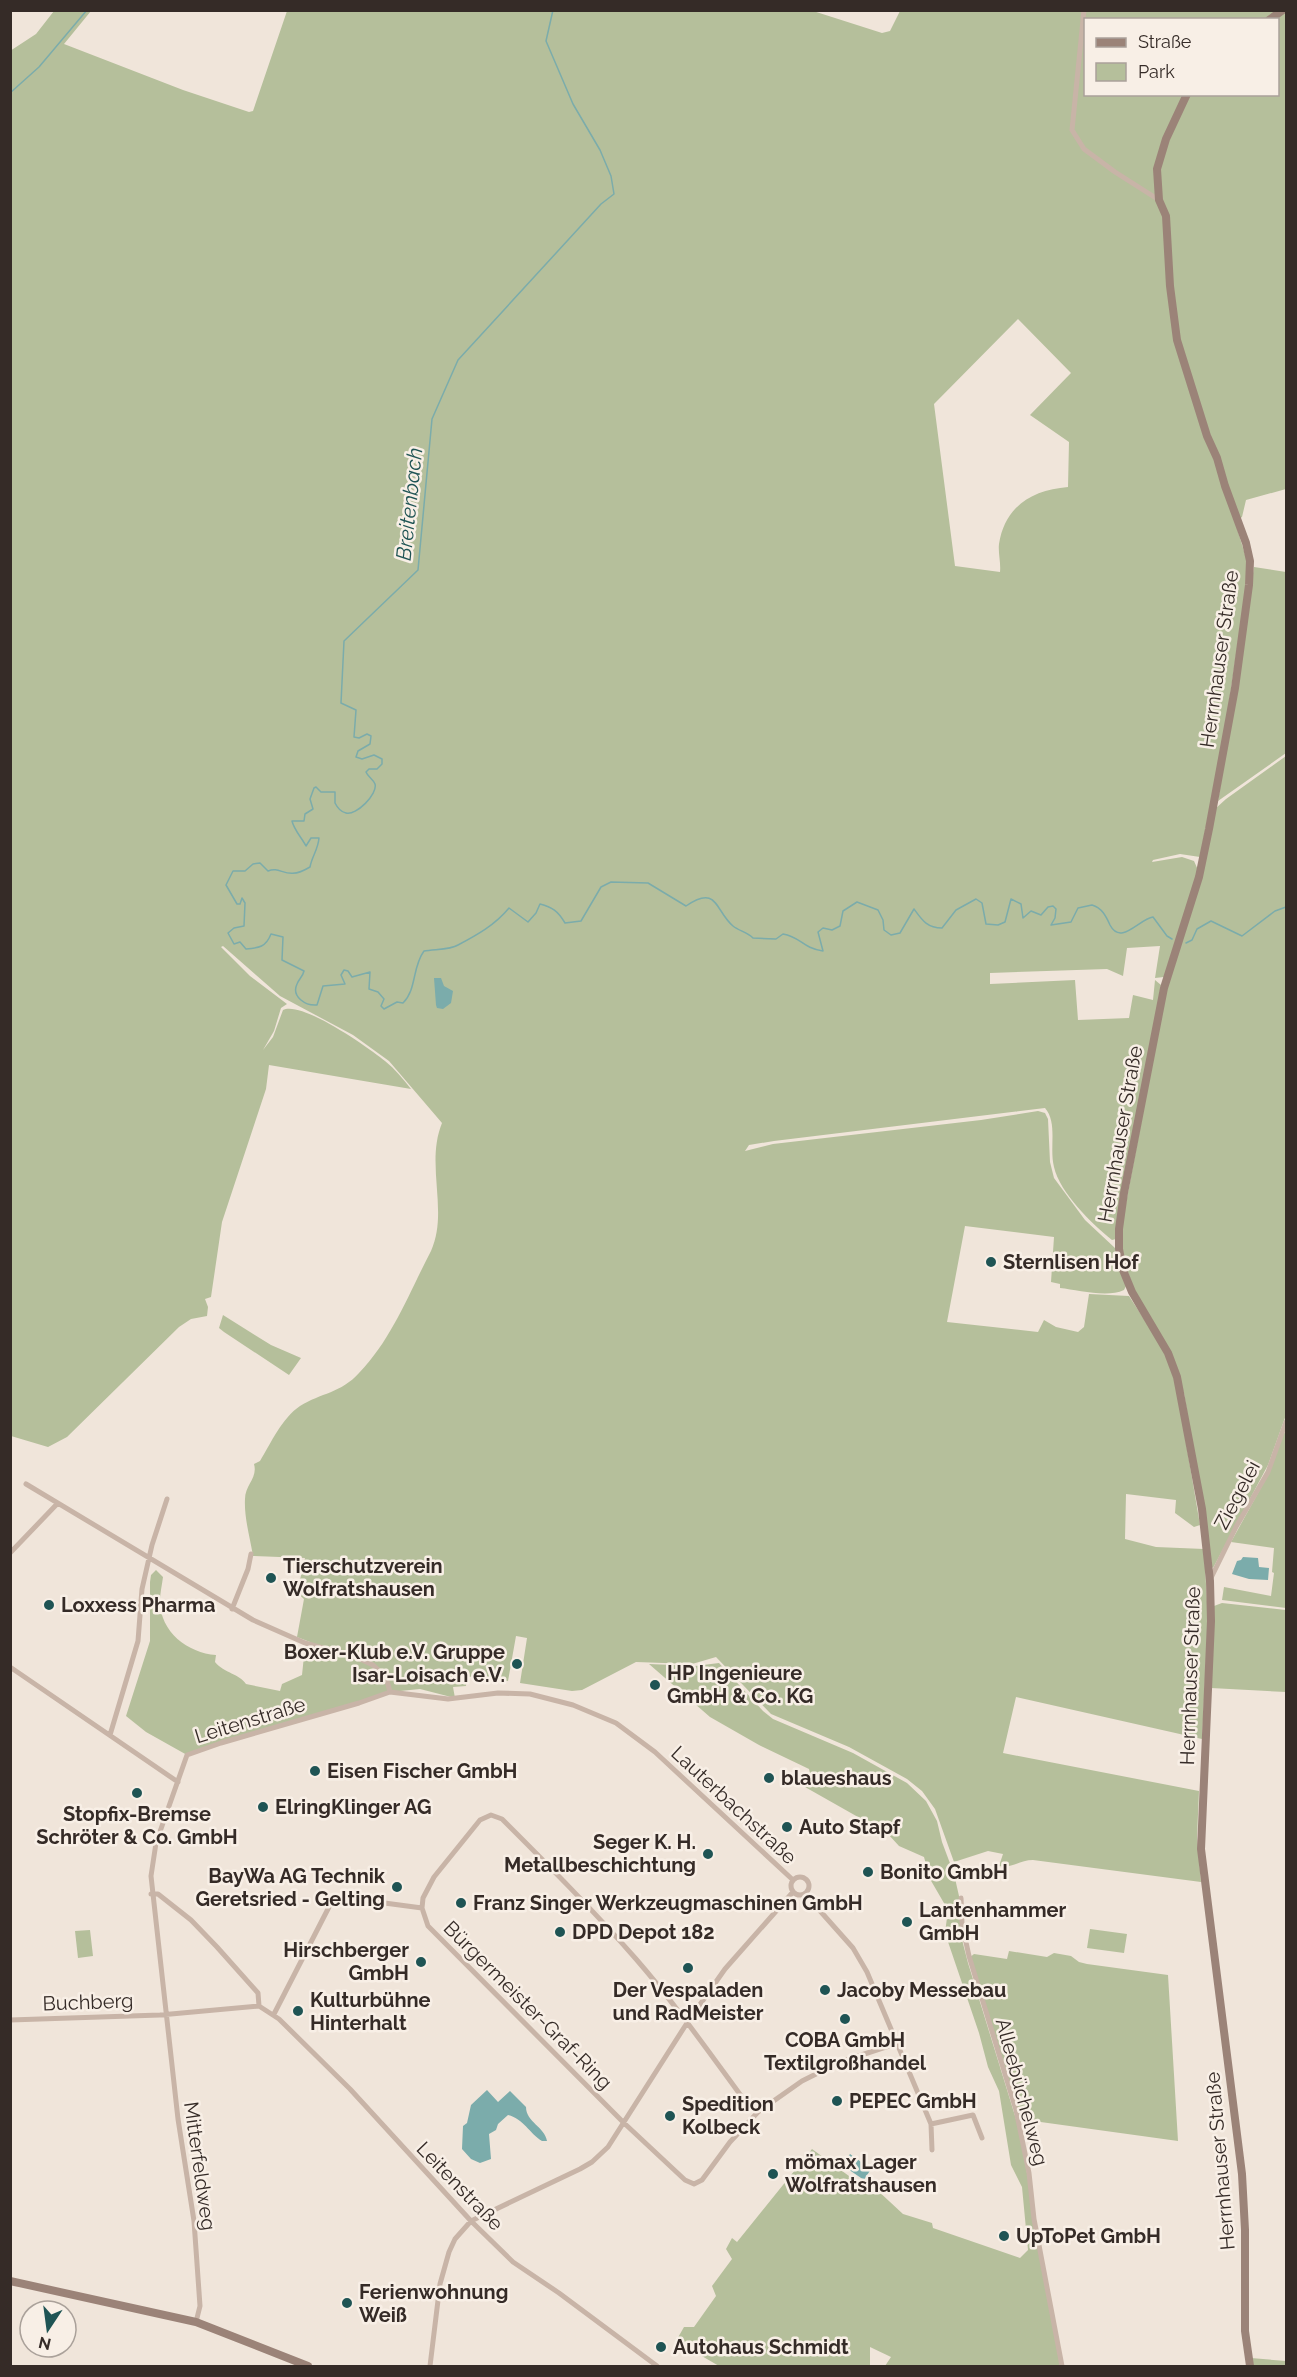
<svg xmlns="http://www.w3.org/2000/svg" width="1297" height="2377" font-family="Raleway,sans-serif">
<rect width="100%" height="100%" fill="#f0e5da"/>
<path fill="#b5bf9b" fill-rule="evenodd" d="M 810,10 L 882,33 L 890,31 L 900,11 L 1286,11 L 1286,489 L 1246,500 L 1242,517 L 1235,522 L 1247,561 L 1245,595 L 1225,729 L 1200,857 L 1180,854 L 1153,860 L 1152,862 L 1182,857 L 1194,861 L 1198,870 L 1164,977 L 1155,978 L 1160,946 L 1127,948 L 1123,976 L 1107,969 L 990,973 L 990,984 L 1075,980 L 1078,1020 L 1129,1018 L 1133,995 L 1153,1000 L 1155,980 L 1161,985 L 1116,1239 L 1112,1240 C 1092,1224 1060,1193 1054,1167 C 1049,1148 1058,1123 1045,1108 L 774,1141 L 749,1145 L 745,1151 L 773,1144 L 981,1120 L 1038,1111 L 1045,1113 L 1048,1119 L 1050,1162 L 1054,1178 L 1085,1220 L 1115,1248 L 1126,1286 L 1124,1290 C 1107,1298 1078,1290 1060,1288 L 1060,1284 L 1051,1282 L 1054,1237 L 965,1226 L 947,1322 L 1038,1332 L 1044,1320 L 1056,1327 L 1078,1332 L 1084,1327 L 1089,1294 L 1129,1296 L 1162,1347 L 1175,1378 L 1200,1525 L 1194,1527 L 1175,1513 L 1176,1500 L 1126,1494 L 1125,1539 L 1156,1547 L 1204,1549 L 1208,1619 L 1202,1739 L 1016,1697 L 1003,1753 L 1199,1791 L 1197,1837 L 1201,1882 L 1033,1860 C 1020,1860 1011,1869 999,1866 L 1003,1854 L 988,1851 L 954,1862 L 935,1809 L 922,1791 L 907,1779 L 849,1747 L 771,1714 L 716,1657 L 692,1664 L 636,1662 L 582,1690 L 572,1691 L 520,1683 L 527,1638 L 516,1636 L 508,1681 L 480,1676 L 467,1677 L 466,1686 L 453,1687 L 455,1698 L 420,1689 L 390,1692 L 187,1755 L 146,1732 L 126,1716 L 150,1641 L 150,1582 L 151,1575 L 156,1570 L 163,1577 C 162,1585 160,1593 160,1601 C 160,1632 188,1653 216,1655 L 215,1662 C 224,1673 240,1674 246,1684 L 280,1691 L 282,1684 L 302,1675 L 304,1656 L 310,1642 L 297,1637 L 304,1599 L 297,1593 L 305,1558 L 253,1556 C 250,1537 244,1518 245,1499 C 245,1485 258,1478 254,1464 L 260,1461 C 271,1443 282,1418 300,1406 C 321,1393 341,1393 359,1373 C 392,1339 409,1293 431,1251 C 449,1211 425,1165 442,1123 L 389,1061 L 353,1035 L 280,996 L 223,946 L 221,947 L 250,976 L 287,1004 L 281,1008 L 274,1031 L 263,1050 L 273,1037 L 283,1010 C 301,1000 369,1048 385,1061 C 395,1069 403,1079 411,1089 L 269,1065 L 266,1089 L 222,1222 L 211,1297 L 205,1299 L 208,1307 L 207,1316 L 191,1319 L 179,1327 L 67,1437 L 48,1447 L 11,1436 L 10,51 L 36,34 L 54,11 L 91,11 L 64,44 L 183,90 L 249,112 L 253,111 L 287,11 ZM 1086,20 L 1278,20 L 1278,94 L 1086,94 ZM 1018,319 L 1071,373 L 1030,415 L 1069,442 L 1068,487 C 1032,490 1005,506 999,544 C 998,553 1001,563 1000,572 L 955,566 L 934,404 Z
M 1254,567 L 1286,572 L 1286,753 L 1218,801 Z
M 1286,756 L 1286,1415 L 1268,1465 L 1213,1568 L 1212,1567 L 1184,1393 L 1140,1304 L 1124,1262 L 1121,1230 L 1165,995 L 1215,809 L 1226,799 Z
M 223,1315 L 271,1345 L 301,1358 L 289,1375 L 224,1332 L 219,1328 Z
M 1286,1432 L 1286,1608 L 1222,1600 L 1224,1587 L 1271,1596 L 1274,1573 L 1272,1572 L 1274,1548 L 1231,1542 L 1268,1475 L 1283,1434 Z
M 1222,1603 L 1286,1610 L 1286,1692 L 1211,1688 L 1214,1606 Z
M 719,1663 L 763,1711 L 773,1719 L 853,1753 L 907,1783 L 926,1801 L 937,1821 L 942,1842 L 954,1874 L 959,1896 L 961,1936 L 968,1963 L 1020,2132 L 1060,2366 L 885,2366 L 891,2357 L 870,2347 L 870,2365 L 867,2366 L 719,2366 L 676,2341 L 684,2327 L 694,2327 L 716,2296 L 712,2286 L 732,2259 L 726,2249 L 732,2238 L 737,2242 L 812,2149 L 864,2187 L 871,2191 L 874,2188 L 876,2189 L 903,2214 L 932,2223 L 933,2228 L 1020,2258 L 1028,2250 L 1022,2187 L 1011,2165 L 999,2091 L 988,2067 L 979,2033 L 945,1933 L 948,1910 L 930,1879 L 924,1857 L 899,1846 L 888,1834 L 805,1787 L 810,1773 L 809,1769 L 759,1745 L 710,1717 L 649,1664 L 695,1666 Z
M 1090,1929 L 1127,1934 L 1124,1953 L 1087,1948 Z
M 90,1930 L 93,1956 L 78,1958 L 75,1931 Z
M 1009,1951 L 1047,1957 L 1054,1953 L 1071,1956 L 1079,1962 L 1087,1964 L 1168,1975 L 1178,2141 L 1019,2119 L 969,1958 L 974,1954 L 1007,1959 Z
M 1251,2358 L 1286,2361 L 1286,2366 L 1252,2366 Z"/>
<path fill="#7bacab" d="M 434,978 L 441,978 L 444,986 L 453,991 L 451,1003 L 443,1009 L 437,1008 L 436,1005 Z
M 1243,1557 L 1258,1558 L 1259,1567 L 1269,1568 L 1268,1580 L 1249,1579 L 1232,1574 L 1237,1561 L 1241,1560 Z
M 487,2090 L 498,2102 L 510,2091 L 526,2107 C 526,2122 545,2127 547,2141 L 542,2141 C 529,2133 524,2119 508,2115 L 498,2124 L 496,2130 L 489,2134 L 491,2159 L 480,2163 L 471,2159 L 462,2149 L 463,2126 L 467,2123 L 471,2105 Z
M 850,2154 L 871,2169 L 864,2180 L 842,2165 Z"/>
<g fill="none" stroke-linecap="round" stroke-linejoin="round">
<path stroke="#7bacab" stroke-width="1.5" d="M 553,10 L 546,41 L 573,104 L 600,150 L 611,176 L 614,194 L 601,204 L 458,360 L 432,419 L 418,570 L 344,641 L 341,703 L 356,710 L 354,737 L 359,738 L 367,734 L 371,736 L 370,744 L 358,751 L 356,757 L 362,759 L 374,755 L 382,759 L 382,764 L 377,769 L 369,769 L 366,772 C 368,777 373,779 375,784 C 378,794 356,816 346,813 C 341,812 337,807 335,803 L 335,792 L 321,792 L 316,787 L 314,788 L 310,799 L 313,809 L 305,814 L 304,821 L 292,821 C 294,830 302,838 306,846 L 311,838 L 319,838 C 318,850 312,856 310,867 C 285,882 282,865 268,871 L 260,863 L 253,864 L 245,871 L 233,871 L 226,885 L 237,904 L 240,904 L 242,898 L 245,903 L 244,926 L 234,928 L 228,933 L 234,944 L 240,942 L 246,949 C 259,948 266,947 271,934 L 283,937 L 282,960 L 304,971 C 303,976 299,979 297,984 C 291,997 306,1006 317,1005 L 323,986 L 345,984 L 341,975 L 344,970 L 348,971 L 352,977 L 370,972 L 369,989 L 378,992 L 384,999 L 381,1006 L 384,1009 L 397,1002 L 403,1003 C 417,989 412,967 424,951 C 434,949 450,950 458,945 C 477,935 495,925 509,908 L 528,922 L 536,913 L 540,904 C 552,907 558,911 565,923 L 581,921 L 601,887 L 611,882 L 648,883 L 686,906 C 718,884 715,911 733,926 C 739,931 747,932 753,938 L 776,939 L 783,934 C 801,937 802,948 823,951 L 818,932 L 823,928 L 832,930 L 840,926 L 843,911 L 857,902 L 878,910 L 883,920 L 884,930 L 891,935 L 900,933 L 914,909 C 922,920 927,928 942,928 L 956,910 L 976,899 L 982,903 L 986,924 L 998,925 L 1005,922 L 1011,899 L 1021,904 L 1023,918 L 1031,911 L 1041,915 L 1048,907 L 1053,906 L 1056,909 L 1055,918 L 1051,925 L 1071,922 L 1078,908 L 1092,905 C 1102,908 1106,916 1110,925 C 1121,946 1139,919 1153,917 L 1167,936 L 1172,939
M 10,93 L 39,67 L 87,10
M 1186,943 L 1192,940 L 1197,929 L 1211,921 L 1242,936 L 1275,911 L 1286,907"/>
<path stroke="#c8b4a7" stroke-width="5" d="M 1084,10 L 1072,130 L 1084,149 L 1115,172 L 1159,200
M 26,1484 L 253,1620 L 305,1643 L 358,1658 L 373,1665 L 386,1677 L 390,1692
M 10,1553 L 57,1504
M 1210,1580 L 1236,1527 L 1268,1472 L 1286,1422
M 232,1609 L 248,1569 L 251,1554
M 10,1667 L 178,1782
M 110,1735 L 138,1641 L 142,1589 L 152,1545 L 167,1499
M 491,1815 L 502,1819 C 548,1865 593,1910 636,1959 C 676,2005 711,2055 747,2104 L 758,2112 L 730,2142 L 702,2180 L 694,2184 L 685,2180 L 624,2123 L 428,1926 L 422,1908 L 423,1898 L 434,1877 L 480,1820 Z
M791 1886a9 9 0 1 1 18 0a9 9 0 1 1-18 0Z
M 151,1894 L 158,1894 L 191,1920 L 217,1947 L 258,1993 L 259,2006
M 805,1894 L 853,1948 L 867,1972 L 931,2124 L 932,2150
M 961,1898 L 962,1924 L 969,1956 L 1016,2110 L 1029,2173 L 1034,2219 L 1062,2366
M 274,2014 L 330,1905 L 347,1898 L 422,1908
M 10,2020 L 160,2015 L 259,2006 L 279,2019 L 350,2089 L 471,2221 L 513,2262 L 559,2293 L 657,2366
M 758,2112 L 802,2081 L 840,2062 L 898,2043
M 931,2124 L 973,2115 L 982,2138
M 196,2322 L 200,2306 L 194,2221 L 178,2119 L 151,1876 L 156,1843 L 187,1755 L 221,1743 L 359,1703 L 390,1692 L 448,1699 L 498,1693 L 530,1694 L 573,1705 L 616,1723 L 655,1752 L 793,1880
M 430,2366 L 440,2284 L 449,2252 L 455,2239 L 471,2221 L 580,2169 L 592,2162 L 608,2147 L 687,2023 L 725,1969 L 793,1892"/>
<path stroke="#9b8378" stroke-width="8" d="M 1269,20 L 1283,10
M 1187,94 L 1166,139 L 1157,169 L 1159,200 L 1166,216 L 1170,286 L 1177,340 L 1207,436 L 1217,458 L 1225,486 L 1246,543 L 1250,561 L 1249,585 L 1235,688 L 1209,829 L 1199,877 L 1164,988 L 1124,1193 L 1119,1229 L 1119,1249 L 1123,1270 L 1132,1292 L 1168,1353 L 1177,1377 L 1202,1509 L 1210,1581 L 1211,1621 L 1201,1849 L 1242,2174 L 1245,2230 L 1245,2331 L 1250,2366
M 10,2281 L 196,2322 L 308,2366"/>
</g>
<g fill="#1f5454" stroke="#f8efe6" stroke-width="2">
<circle cx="991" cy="1262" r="6"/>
<circle cx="271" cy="1578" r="6"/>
<circle cx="49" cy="1605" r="6"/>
<circle cx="517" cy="1664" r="6"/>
<circle cx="655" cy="1685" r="6"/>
<circle cx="315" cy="1771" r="6"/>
<circle cx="769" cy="1778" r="6"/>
<circle cx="137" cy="1793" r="6"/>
<circle cx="263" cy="1807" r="6"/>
<circle cx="787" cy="1827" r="6"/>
<circle cx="708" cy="1854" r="6"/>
<circle cx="868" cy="1872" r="6"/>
<circle cx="397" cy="1887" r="6"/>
<circle cx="461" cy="1903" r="6"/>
<circle cx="907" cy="1922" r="6"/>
<circle cx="560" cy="1932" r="6"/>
<circle cx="421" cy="1962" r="6"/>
<circle cx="688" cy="1968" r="6"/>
<circle cx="825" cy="1990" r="6"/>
<circle cx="298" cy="2011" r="6"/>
<circle cx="845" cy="2019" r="6"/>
<circle cx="837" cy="2101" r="6"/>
<circle cx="670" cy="2116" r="6"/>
<circle cx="773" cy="2174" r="6"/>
<circle cx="1004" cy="2236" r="6"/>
<circle cx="347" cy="2303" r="6"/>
<circle cx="661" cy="2347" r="6"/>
</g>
<g text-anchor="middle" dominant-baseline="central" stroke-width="5" stroke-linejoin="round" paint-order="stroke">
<g font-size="20" fill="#352b27" stroke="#f8efe6">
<text transform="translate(1219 659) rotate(-82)">Herrnhauser Straße</text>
<text transform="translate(1120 1134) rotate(-80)">Herrnhauser Straße</text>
<text transform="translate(1237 1495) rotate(-62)">Ziegelei</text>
<text transform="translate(1190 1676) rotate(-88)">Herrnhauser Straße</text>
<text transform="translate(250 1720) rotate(-17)">Leitenstraße</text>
<text transform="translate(734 1805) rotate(43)">Lauterbachstraße</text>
<text transform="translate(88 2002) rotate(-2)">Buchberg</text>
<text transform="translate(528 2005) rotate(45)">Bürgermeister-Graf-Ring</text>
<text transform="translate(1022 2092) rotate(75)">Alleebüchelweg</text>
<text transform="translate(1220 2161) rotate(-95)">Herrnhauser Straße</text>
<text transform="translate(200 2166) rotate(82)">Mitterfeldweg</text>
<text transform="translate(460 2186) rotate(46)">Leitenstraße</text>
</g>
<g font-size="20" font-weight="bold" fill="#352b27" stroke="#f8efe6" text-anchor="start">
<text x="1003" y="1262">Sternlisen Hof</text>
<text x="283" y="1566">Tierschutzverein<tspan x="283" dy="23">Wolfratshausen</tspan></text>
<text x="61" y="1605">Loxxess Pharma</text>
<text x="505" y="1652" text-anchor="end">Boxer-Klub e.V. Gruppe<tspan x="505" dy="23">Isar-Loisach e.V.</tspan></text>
<text x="667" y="1673">HP Ingenieure<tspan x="667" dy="23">GmbH &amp; Co. KG</tspan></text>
<text x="327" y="1771">Eisen Fischer GmbH</text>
<text x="781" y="1778">blaueshaus</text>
<text x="275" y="1807">ElringKlinger AG</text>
<text x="137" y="1814" text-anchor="middle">Stopfix-Bremse<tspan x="137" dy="23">Schröter &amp; Co. GmbH</tspan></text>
<text x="799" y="1827">Auto Stapf</text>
<text x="696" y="1842" text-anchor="end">Seger K. H.<tspan x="696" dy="23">Metallbeschichtung</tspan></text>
<text x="880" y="1872">Bonito GmbH</text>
<text x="385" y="1876" text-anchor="end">BayWa AG Technik<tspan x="385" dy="23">Geretsried - Gelting</tspan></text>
<text x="473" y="1903">Franz Singer Werkzeugmaschinen GmbH</text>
<text x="919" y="1910">Lantenhammer<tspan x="919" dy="23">GmbH</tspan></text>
<text x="572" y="1932">DPD Depot 182</text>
<text x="409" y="1950" text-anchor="end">Hirschberger<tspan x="409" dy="23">GmbH</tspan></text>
<text x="688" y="1990" text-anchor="middle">Der Vespaladen<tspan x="688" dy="23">und RadMeister</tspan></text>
<text x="837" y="1990">Jacoby Messebau</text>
<text x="310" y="2000">Kulturbühne<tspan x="310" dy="23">Hinterhalt</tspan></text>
<text x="845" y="2040" text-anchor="middle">COBA GmbH<tspan x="845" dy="23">Textilgroßhandel</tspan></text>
<text x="849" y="2101">PEPEC GmbH</text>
<text x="682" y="2104">Spedition<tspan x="682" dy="23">Kolbeck</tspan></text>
<text x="785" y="2162">mömax Lager<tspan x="785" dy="23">Wolfratshausen</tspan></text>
<text x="1016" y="2236">UpToPet GmbH</text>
<text x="359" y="2292">Ferienwohnung<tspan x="359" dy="23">Weiß</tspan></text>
<text x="673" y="2347">Autohaus Schmidt</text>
</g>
<g font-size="21" font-style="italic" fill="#1f5454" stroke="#f8efe6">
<text transform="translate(409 504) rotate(-84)">Breitenbach</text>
</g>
</g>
<rect width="1297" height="2377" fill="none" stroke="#352b27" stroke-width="24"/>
<rect x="1084" y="18" width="195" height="78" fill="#f8efe6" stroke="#aaa19a" stroke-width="1.5"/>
<rect x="1096" y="38" width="30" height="9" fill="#9b8378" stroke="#aaa19a" stroke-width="1.5"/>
<text x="1138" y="48" font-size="18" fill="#352b27">Straße</text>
<rect x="1096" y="63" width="30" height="18" fill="#b5bf9b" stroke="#aaa19a" stroke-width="1.5"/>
<text x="1138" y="78" font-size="18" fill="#352b27">Park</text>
<g transform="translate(48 2329) rotate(193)"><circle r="28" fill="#f8efe6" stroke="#aaa19a" stroke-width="1.5"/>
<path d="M0-4.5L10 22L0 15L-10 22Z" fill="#1f5454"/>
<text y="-9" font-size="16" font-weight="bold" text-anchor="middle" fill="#352b27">N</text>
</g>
</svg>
